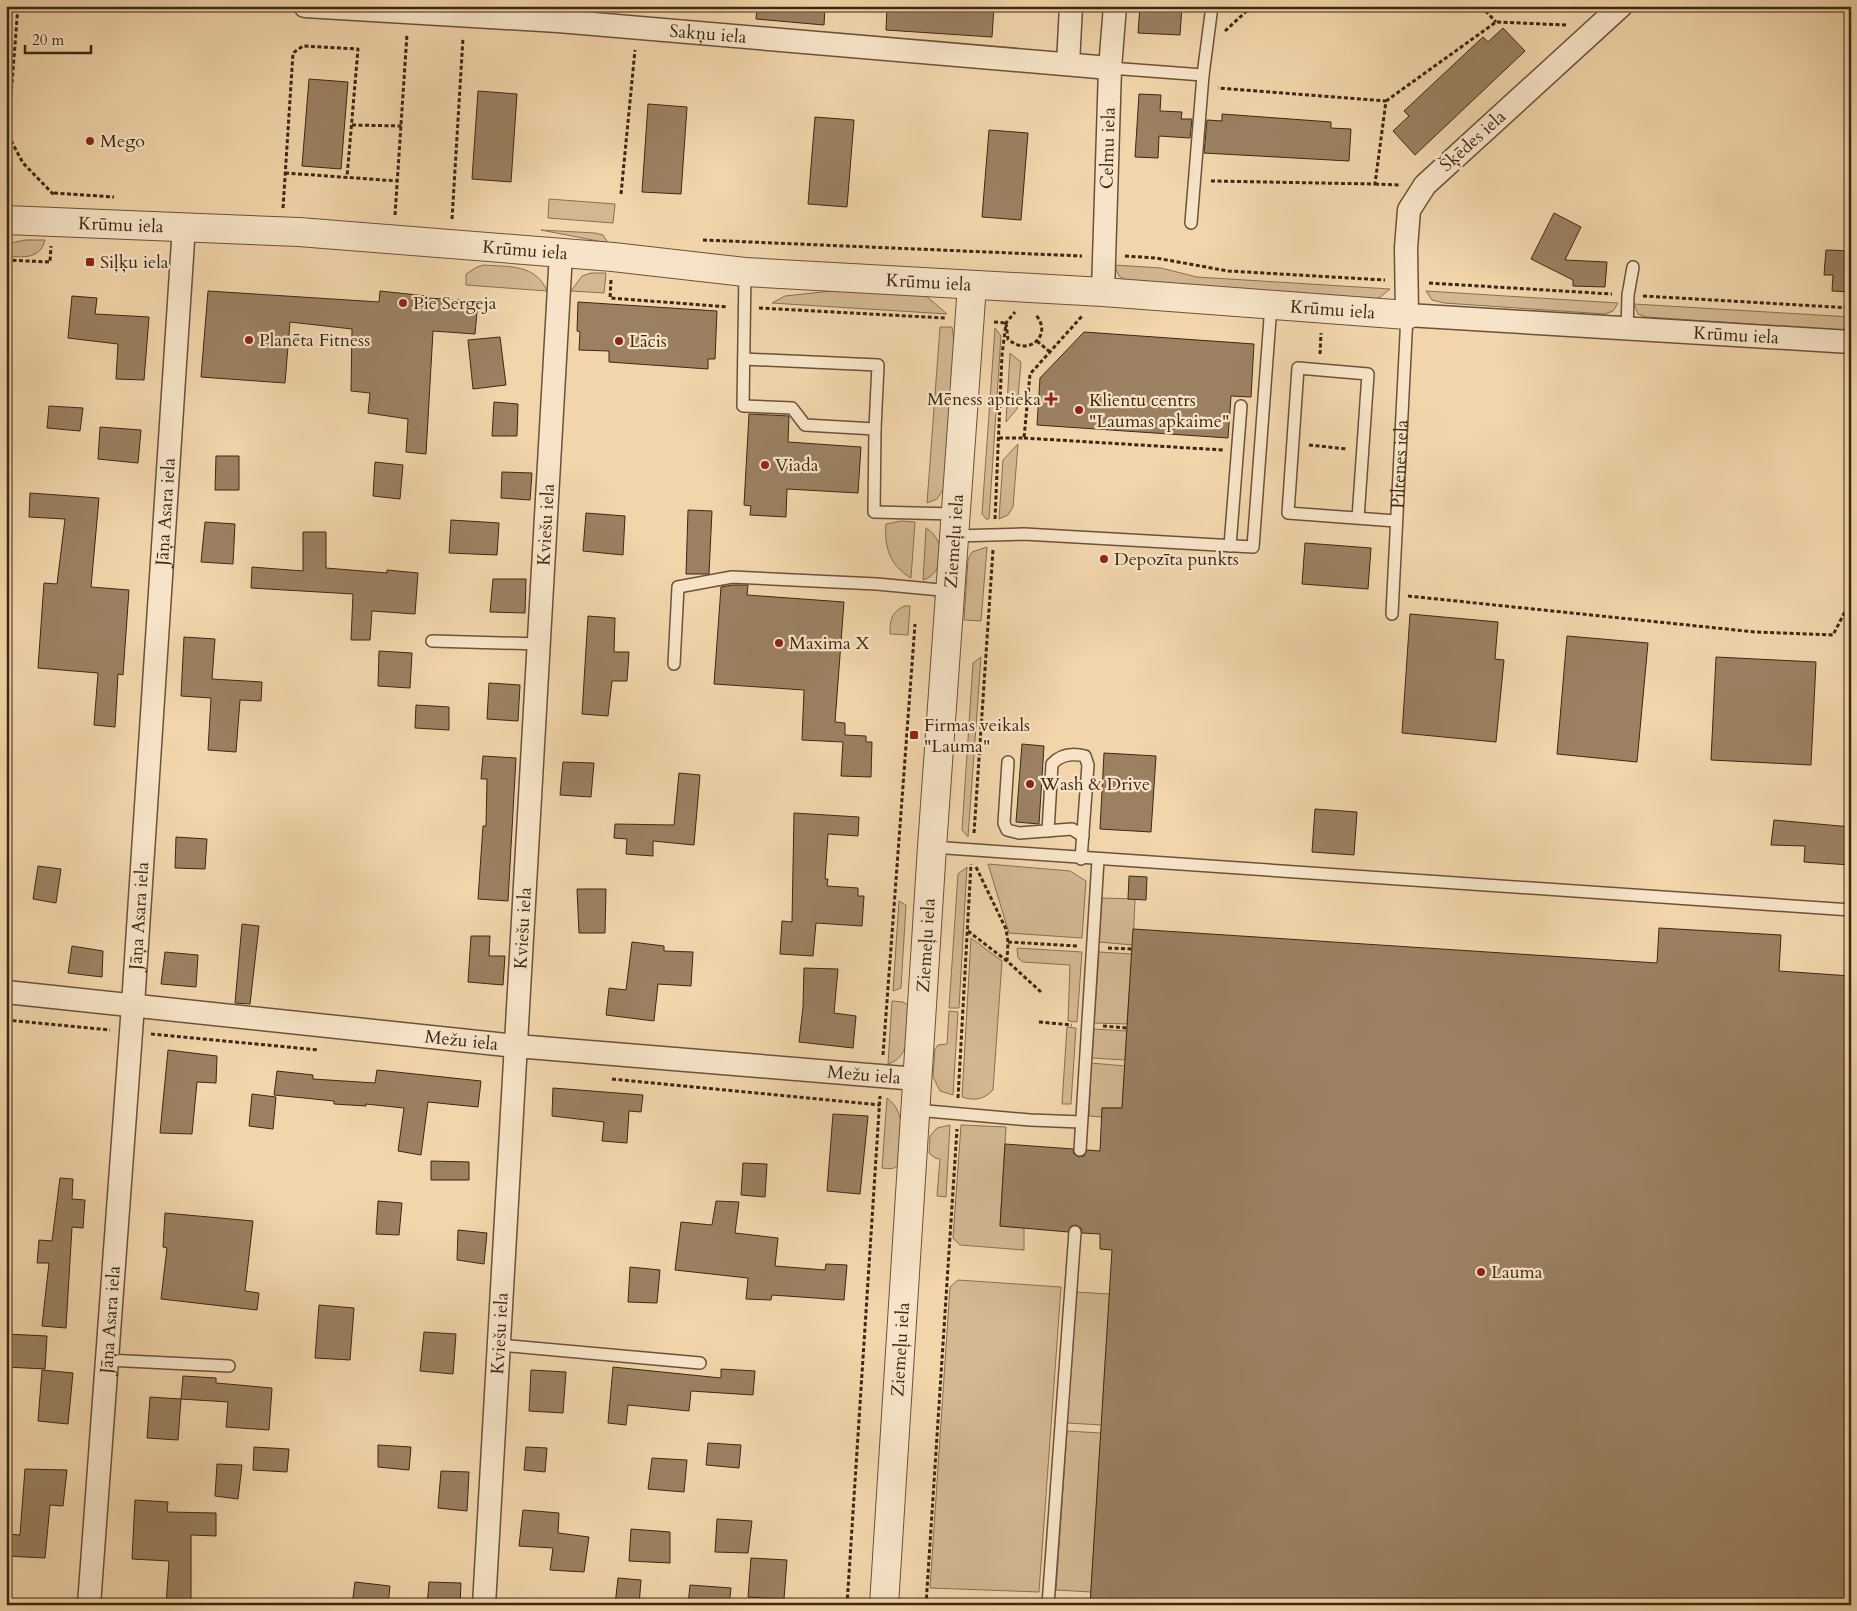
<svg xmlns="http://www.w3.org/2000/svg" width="1857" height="1611" font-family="Cardo,serif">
<rect width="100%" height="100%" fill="#f2d5ab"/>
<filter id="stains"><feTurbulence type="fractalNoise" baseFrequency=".004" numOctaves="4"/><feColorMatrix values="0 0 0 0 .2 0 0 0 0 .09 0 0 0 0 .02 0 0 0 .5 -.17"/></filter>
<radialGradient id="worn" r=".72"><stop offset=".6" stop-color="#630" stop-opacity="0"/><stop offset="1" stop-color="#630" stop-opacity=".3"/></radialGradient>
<path fill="#d3b791" stroke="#886f52" d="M 549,199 L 615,204 L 613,223 L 548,218 Z
M 541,230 L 595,233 L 603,235 L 608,243 Z
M 25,240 L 45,240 C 40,260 23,257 6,256 L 6,244 Z
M 484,265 C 509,267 536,264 547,291 L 466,285 L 466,274 L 477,267 Z
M 1114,265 L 1161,268 L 1197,277 L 1390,289 L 1379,298 L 1369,299 L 1127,281 L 1119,276 Z
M 591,273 L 606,273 L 604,293 L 571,291 L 582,276 Z
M 849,289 L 925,295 L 947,314 L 772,303 L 785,296 Z
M 1426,291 L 1618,303 L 1613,311 L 1605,314 L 1444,303 L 1432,300 Z
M 1634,304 L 1851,317 L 1851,325 L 1843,330 L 1646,317 L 1638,314 Z
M 940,327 L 952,327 L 955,346 L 945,487 L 937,499 L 927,503 Z
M 995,328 L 1001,336 L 989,519 L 986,519 L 982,514 Z
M 1010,353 L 1021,362 L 1017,409 L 1006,422 Z
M 1018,444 L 1013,507 L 1008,515 L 999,519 L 1003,460 Z
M 901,521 L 915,522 L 911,578 C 890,566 884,547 886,524 Z
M 926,528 C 946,539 946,573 923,580 Z
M 987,547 L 981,621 L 964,620 L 968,559 L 972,552 Z
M 904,606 L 910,606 L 908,635 L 890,634 C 890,620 891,613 904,606 Z
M 981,657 L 968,837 L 962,830 L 973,663 Z
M 988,864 L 1070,871 L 1086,881 L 1082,938 L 1009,933 Z
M 967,867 L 959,1008 L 949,1008 L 958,874 Z
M 1102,898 L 1135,899 L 1133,945 L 1099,942 Z
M 899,901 L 906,905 L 901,988 L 893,991 Z
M 971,938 L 1002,961 L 993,1090 C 983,1100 975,1101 962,1097 Z
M 1017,948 L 1082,952 L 1077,1022 L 1068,1021 L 1070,965 L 1023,962 L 1018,958 Z
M 1099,952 L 1132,954 L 1127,1024 L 1094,1023 Z
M 892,1001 L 903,1002 L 910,1006 C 908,1026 912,1057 888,1064 Z
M 949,1011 L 958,1012 L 953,1095 L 940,1091 L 933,1077 L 935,1049 L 938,1045 L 947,1044 Z
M 1067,1027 L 1076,1028 L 1071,1104 L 1062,1104 Z
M 1094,1029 L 1127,1031 L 1125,1060 L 1092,1058 Z
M 1091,1063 L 1125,1066 L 1122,1108 L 1102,1108 L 1102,1117 L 1089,1116 Z
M 887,1098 C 907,1112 901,1140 900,1162 C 896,1170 890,1169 882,1168 Z
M 950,1125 L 946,1197 L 937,1196 L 940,1159 L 935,1158 L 929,1153 L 930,1136 L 937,1128 Z
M 961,1125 L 1006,1127 L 1000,1226 L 1024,1228 L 1024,1250 L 960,1245 L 953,1238 Z
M 958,1280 L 1061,1287 L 1039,1592 L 930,1588 L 950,1287 Z
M 1075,1292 L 1110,1294 L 1102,1425 L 1067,1423 Z
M 1067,1431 L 1101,1433 L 1091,1592 L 1056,1590 Z"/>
<path fill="#9b8162" stroke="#3d2713" d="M 757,6 L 825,6 L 824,25 L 756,19 Z
M 887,6 L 994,6 L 992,37 L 886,30 Z
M 1140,6 L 1182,6 L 1180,35 L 1138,33 Z
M 1503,28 L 1525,51 L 1415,155 L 1393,131 L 1409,116 L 1404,111 L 1483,37 L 1488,42 Z
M 309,79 L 348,82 L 341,169 L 302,166 Z
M 478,91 L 517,94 L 511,182 L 472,179 Z
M 1139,94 L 1161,95 L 1160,111 L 1182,112 L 1181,119 L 1192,119 L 1190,138 L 1159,136 L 1158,158 L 1135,157 Z
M 648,104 L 687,107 L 681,194 L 642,192 Z
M 1222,114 L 1331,122 L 1331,128 L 1351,129 L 1349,161 L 1204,153 L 1207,120 L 1222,121 Z
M 815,117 L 854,120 L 847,207 L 808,204 Z
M 989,130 L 1028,133 L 1021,220 L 982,217 Z
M 1554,213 L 1581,227 L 1565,260 L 1607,262 L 1605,287 L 1573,286 L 1573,280 L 1531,259 Z
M 1826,250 L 1851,251 L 1851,292 L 1832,291 L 1833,275 L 1824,275 Z
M 208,291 L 379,302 L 380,291 L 427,296 L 427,298 L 478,301 L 475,334 L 433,331 L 426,454 L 406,452 L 408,419 L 368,413 L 370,393 L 351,391 L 352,329 L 290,322 L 285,383 L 201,377 Z
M 72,296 L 97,298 L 95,314 L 149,317 L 144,380 L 116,379 L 118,344 L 68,338 Z
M 578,302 L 717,311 L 715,359 L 708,359 L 708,369 L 609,362 L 609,351 L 579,350 L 580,332 L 577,331 Z
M 1084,332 L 1254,344 L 1251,397 L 1231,396 L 1228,438 L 1037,425 L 1040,378 Z
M 500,337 L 506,385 L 473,389 L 468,340 Z
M 494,402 L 518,404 L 517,436 L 492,436 Z
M 49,406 L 83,408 L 80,431 L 47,428 Z
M 749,414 L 789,416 L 788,442 L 861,447 L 858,493 L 787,489 L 786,517 L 750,515 L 751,506 L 744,505 Z
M 100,427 L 141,430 L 138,463 L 98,459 Z
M 216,456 L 239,456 L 239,490 L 215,490 Z
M 375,462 L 403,465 L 400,499 L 373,496 Z
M 502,472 L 532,473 L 530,500 L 501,498 Z
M 30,493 L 99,498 L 91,587 L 129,590 L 123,675 L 118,674 L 115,727 L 94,725 L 98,673 L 38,668 L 44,583 L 57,584 L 65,519 L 29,517 Z
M 688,510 L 712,511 L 709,574 L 686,574 Z
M 586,513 L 625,516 L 623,555 L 583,551 Z
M 451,520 L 499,523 L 497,555 L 449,553 Z
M 205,522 L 235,524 L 233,564 L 201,562 Z
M 303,532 L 326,532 L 326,568 L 387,573 L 387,570 L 418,573 L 415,614 L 372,611 L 370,640 L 351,640 L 353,594 L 251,588 L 252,567 L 303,571 Z
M 1305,543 L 1371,548 L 1368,589 L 1302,584 Z
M 493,579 L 526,579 L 525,613 L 490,612 Z
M 733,585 L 748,585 L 747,595 L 844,602 L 835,722 L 845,723 L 845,735 L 866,736 L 866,742 L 872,742 L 871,777 L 841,776 L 843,742 L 802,740 L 804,690 L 714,684 L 721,587 Z
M 1410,614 L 1498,622 L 1495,659 L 1504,660 L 1496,742 L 1402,733 Z
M 588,616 L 615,618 L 614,652 L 629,652 L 627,681 L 612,681 L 608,716 L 582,714 Z
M 1567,636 L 1648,643 L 1637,762 L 1557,754 Z
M 184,637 L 215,639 L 212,679 L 262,682 L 261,701 L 240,700 L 236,752 L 208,750 L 211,698 L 181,696 Z
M 379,651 L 412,653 L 410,688 L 378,686 Z
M 1716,657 L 1816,662 L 1811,765 L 1711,760 Z
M 489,683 L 520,685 L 518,721 L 487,719 Z
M 416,705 L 449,707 L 449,730 L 415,728 Z
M 1022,744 L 1044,746 L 1039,824 L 1016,822 Z
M 1104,753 L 1156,756 L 1151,832 L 1100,829 Z
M 483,756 L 516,758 L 508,901 L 478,899 L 483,826 L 486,826 L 487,779 L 481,779 Z
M 563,762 L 594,763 L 591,797 L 560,795 Z
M 679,773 L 700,775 L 694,845 L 653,841 L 653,856 L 626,854 L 627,839 L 614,838 L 615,824 L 674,825 Z
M 1315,809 L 1357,812 L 1354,855 L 1312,852 Z
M 794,813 L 859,817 L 858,836 L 828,834 L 825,879 L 828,879 L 827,886 L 858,888 L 858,896 L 864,896 L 862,926 L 816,923 L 813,956 L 780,954 L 782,921 L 792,922 Z
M 1774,820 L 1851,827 L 1851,865 L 1804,862 L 1805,846 L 1771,845 Z
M 176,837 L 207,839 L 205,869 L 175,868 Z
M 38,866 L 61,869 L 56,903 L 33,899 Z
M 1129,876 L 1147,877 L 1146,900 L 1128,899 Z
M 577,889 L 606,889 L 605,933 L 579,933 Z
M 242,924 L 259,926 L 250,1004 L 235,1003 Z
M 1659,928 L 1781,935 L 1779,971 L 1851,976 L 1851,1605 L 1090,1605 L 1112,1250 L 1100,1249 L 1100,1234 L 1082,1233 L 1081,1228 L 1076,1225 L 1071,1226 L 1068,1232 L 1000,1226 L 1005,1144 L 1073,1149 L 1074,1154 L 1079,1157 L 1084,1156 L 1087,1150 L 1100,1151 L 1102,1108 L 1122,1108 L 1133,929 L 1657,963 Z
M 471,936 L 490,936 L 489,956 L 505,956 L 503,985 L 468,982 Z
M 632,942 L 664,946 L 664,951 L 693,952 L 691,986 L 658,984 L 654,1021 L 606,1015 L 609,988 L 626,990 Z
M 72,946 L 103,951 L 102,977 L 68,973 Z
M 165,952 L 198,955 L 196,987 L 161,984 Z
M 804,968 L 838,969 L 834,1013 L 856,1016 L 853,1048 L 799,1042 L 803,1007 Z
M 168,1050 L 217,1056 L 216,1083 L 197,1082 L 192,1134 L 160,1133 Z
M 377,1070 L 481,1081 L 478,1107 L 428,1102 L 421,1155 L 398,1151 L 404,1108 L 366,1104 L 366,1106 L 334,1104 L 334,1101 L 274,1095 L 277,1071 L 313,1075 L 313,1079 L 375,1083 Z
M 553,1088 L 643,1095 L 641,1112 L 629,1111 L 627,1143 L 602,1141 L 604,1122 L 552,1116 Z
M 252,1094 L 276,1097 L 273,1129 L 249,1126 Z
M 833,1114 L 868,1116 L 860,1194 L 827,1191 Z
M 431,1161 L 469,1162 L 469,1180 L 431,1180 Z
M 743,1163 L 767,1164 L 765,1197 L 741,1195 Z
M 60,1178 L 73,1179 L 72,1199 L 85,1200 L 83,1228 L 72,1227 L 66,1328 L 42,1326 L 49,1263 L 37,1263 L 39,1240 L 52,1241 Z
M 378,1201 L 402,1203 L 399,1235 L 376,1234 Z
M 716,1201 L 739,1202 L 735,1233 L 778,1238 L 775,1266 L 825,1270 L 826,1264 L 847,1265 L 844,1300 L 772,1295 L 771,1300 L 746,1299 L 748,1278 L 675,1270 L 681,1222 L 712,1225 Z
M 165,1213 L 253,1221 L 245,1291 L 259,1293 L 257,1310 L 161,1299 L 167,1248 L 163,1247 Z
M 458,1230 L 487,1233 L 484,1264 L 457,1260 Z
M 630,1267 L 660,1270 L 657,1303 L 628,1302 Z
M 319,1305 L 354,1308 L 350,1360 L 315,1358 Z
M 424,1332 L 456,1334 L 453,1374 L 420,1371 Z
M 6,1334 L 47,1336 L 45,1369 L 6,1367 Z
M 613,1367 L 721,1378 L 721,1369 L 755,1371 L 753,1395 L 691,1391 L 689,1411 L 628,1405 L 626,1425 L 608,1423 Z
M 42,1370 L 73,1373 L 68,1424 L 38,1421 Z
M 531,1370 L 566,1372 L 563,1413 L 529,1411 Z
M 183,1376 L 216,1378 L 216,1383 L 272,1388 L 269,1430 L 226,1427 L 228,1402 L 181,1399 Z
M 150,1397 L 181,1399 L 178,1440 L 147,1438 Z
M 708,1443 L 741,1445 L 739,1468 L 706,1465 Z
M 378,1445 L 411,1447 L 409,1470 L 378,1467 Z
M 254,1447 L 289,1449 L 287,1472 L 253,1470 Z
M 526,1447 L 547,1448 L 545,1472 L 524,1470 Z
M 652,1458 L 687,1460 L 684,1492 L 648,1489 Z
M 217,1464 L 242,1465 L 238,1499 L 215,1496 Z
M 25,1469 L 67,1470 L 63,1506 L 50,1505 L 45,1558 L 6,1556 L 6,1534 L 20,1535 Z
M 441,1471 L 469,1472 L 467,1511 L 438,1508 Z
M 135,1500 L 168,1502 L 167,1512 L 216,1513 L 216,1536 L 191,1535 L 191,1605 L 166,1605 L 169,1561 L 132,1559 Z
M 523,1510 L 559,1513 L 558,1533 L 589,1537 L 584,1572 L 550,1570 L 553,1548 L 519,1546 Z
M 717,1519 L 752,1521 L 748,1553 L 715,1552 Z
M 631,1529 L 670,1532 L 670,1563 L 629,1561 Z
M 751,1558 L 787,1560 L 784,1599 L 748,1597 Z
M 618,1578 L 641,1580 L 639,1605 L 615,1605 Z
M 355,1582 L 390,1586 L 388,1605 L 352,1605 Z
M 429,1582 L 461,1583 L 460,1605 L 427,1605 Z
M 690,1585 L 731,1588 L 729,1605 L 688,1605 Z"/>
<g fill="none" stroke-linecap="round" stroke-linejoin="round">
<defs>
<g id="service">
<path d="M 1110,68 L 1203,75"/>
<path d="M 1191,223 L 1203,75 L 1212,6"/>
<path d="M 745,272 L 743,406 L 792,408 L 805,425 L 875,429 L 874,512 L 955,514"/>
<path d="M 1627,331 L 1628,295 L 1633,267"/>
<path d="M 744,359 L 878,365 L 875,429"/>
<path d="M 1358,518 L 1368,374 L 1298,368 L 1288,513 L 1396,521"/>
<path d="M 955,536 L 1024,534 L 1253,547 L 1271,305"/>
<path d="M 1230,546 L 1241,406"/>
<path id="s1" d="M 1392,614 L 1407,315"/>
<path d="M 432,641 L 540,644"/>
<path d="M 674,664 L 678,587 L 732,577 L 877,584 L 951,591"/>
<path d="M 1008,762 L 1004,823 L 1007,830 L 1019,833 L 1072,829 L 1083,836"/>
<path d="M 1048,831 L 1052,764 C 1061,754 1072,753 1085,756 L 1088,765 L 1081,859"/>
<path d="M 932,847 L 1851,910"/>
<path d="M 916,1110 L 1030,1120 L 1081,1122"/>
<path d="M 1080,1150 L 1098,860"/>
<path d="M 499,1345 L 700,1363"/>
<path d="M 107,1360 L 229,1366"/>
<path d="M 1048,1605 L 1075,1232"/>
</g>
<g id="minor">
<path id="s2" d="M 305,6 L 558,21 L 1110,68"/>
<path id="s3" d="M 1621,6 L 1425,185 L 1409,210 L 1406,248 L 1407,315 L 1851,342"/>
<path d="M 1068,64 L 1071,6"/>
<path id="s4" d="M 1103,292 L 1110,68 L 1115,6"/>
<path id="s5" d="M 6,992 L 516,1046 L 917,1079"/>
<path id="s6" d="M 89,1605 L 133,1005 L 184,226"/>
<path id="s7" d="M 484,1605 L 561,253"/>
</g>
<g id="tertiary">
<path id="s8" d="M 6,220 L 299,232 L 613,257 L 745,272 L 1103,292 L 1407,315"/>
<path id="s9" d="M 884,1605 L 932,847 L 972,285"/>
</g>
</defs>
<use href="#service" stroke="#6a5239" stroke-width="14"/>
<use href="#minor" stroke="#6a5239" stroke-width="25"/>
<use href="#tertiary" stroke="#6a5239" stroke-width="30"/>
<path stroke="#3d2713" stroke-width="3" stroke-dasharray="4 2.5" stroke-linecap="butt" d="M 1481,6 L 1496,22
M 1225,31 L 1252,6
M 1386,101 L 1496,22 L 1567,25
M 352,125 L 402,126
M 8,135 L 23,163 L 54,195
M 8,135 L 18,6
M 285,173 L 398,181
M 1211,181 L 1375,184 L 1386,101 L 1218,88
M 1375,184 L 1399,185
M 54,193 L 114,197
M 621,194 L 635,50
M 283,208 L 293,53 L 303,46 L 358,49 L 347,177
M 395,215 L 407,34
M 452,219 L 463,38
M 703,240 L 1082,256
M 1125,256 L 1156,258 L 1228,271 L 1385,280
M 6,260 L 50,262 L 51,246
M 611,280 L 610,298 L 728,307
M 1429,283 L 1612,294
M 1643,296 L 1851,308
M 759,308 L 945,318
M 994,322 L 1006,323
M 1006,323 L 1008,339 C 1029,358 1054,334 1035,314
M 1037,341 L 1050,352
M 1320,354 L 1321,333
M 999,438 L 1024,438 L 1030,374 L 1083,315
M 1024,438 L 1223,450
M 1309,445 L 1347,449
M 995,519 L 1002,355 L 1006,323 L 1015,312
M 1408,596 L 1755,632 L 1833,635 L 1851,600
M 974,833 L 993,550
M 976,867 L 1006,929 L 1008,942
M 968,931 L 1007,961
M 1108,948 L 1132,949
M 1041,992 L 1007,961 L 1008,942 L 1077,946
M 6,1020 L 110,1030
M 1039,1022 L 1072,1025
M 1103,1026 L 1127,1028
M 151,1034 L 319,1050
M 883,1055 L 915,624
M 612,1079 L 880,1105
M 958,1098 L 971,864
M 847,1605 L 880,1096
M 926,1605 L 957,1129"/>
<use href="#service" stroke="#f7e4c8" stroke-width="11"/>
<use href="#minor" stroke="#f7e4c8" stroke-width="22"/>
<use href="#tertiary" stroke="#f7e4c8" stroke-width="28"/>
</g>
<g fill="#8f2418" stroke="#f7e4c8" stroke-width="2">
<circle cx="90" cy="141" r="5"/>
<rect x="85" y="257" width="10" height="10" rx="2.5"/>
<circle cx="403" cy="303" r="5"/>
<circle cx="249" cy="340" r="5"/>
<circle cx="619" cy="341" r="5"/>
<path d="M1048.5 391.5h5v5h5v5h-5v5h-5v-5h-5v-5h5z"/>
<circle cx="1079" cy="410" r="5"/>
<circle cx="765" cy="465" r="5"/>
<circle cx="1104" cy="559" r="5"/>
<circle cx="779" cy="643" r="5"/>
<rect x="909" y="730" width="10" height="10" rx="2.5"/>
<circle cx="1030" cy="784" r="5"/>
<circle cx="1481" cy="1272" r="5"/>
</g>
<g text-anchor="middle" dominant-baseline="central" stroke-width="4.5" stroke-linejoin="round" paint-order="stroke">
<g font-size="18" fill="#3d2713" stroke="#f7e4c8">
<text stroke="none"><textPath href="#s2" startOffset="404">Sakņu iela</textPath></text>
<text transform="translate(1473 141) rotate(-42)">Šķēdes iela</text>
<text stroke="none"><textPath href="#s4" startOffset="144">Celmu iela</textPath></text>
<text stroke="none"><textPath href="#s8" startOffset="115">Krūmu iela</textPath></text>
<text stroke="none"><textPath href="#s8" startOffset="520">Krūmu iela</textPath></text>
<text stroke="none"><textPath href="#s8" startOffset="925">Krūmu iela</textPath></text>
<text stroke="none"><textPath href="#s8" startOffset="1330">Krūmu iela</textPath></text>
<text stroke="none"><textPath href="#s3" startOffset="730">Krūmu iela</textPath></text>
<text stroke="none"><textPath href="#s1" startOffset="150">Piltenes iela</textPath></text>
<text stroke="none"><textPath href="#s6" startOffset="1096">Jāņa Asara iela</textPath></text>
<text stroke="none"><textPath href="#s7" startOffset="1082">Kviešu iela</textPath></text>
<text stroke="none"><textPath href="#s9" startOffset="1066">Ziemeļu iela</textPath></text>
<text stroke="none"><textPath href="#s6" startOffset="691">Jāņa Asara iela</textPath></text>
<text stroke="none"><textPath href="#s7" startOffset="678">Kviešu iela</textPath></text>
<text stroke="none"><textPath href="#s9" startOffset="661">Ziemeļu iela</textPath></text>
<text stroke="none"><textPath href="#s5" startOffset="458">Mežu iela</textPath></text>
<text stroke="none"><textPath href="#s5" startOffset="862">Mežu iela</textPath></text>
<text stroke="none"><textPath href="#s6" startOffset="286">Jāņa Asara iela</textPath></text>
<text stroke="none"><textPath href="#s7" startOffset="272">Kviešu iela</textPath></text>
<text stroke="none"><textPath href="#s9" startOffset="256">Ziemeļu iela</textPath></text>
</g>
<g font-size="18" fill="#3d2713" stroke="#f7e4c8" text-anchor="start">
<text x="100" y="141">Mego</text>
<text x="100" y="262">Siļķu iela</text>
<text x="413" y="303">Pie Sergeja</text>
<text x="259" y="340">Planēta Fitness</text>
<text x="629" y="341">Lācis</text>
<text x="1041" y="399" text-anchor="end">Mēness aptieka</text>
<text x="1089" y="400">Klientu centrs<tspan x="1089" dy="21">"Laumas apkaime"</tspan></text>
<text x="775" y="465">Viada</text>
<text x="1114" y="559">Depozīta punkts</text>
<text x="789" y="643">Maxima X</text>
<text x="924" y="725">Firmas veikals<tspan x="924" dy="21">"Lauma"</tspan></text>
<text x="1040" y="784">Wash &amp; Drive</text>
<text x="1491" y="1272">Lauma</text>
</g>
</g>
<rect width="1857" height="1611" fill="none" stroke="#f2d5ab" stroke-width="25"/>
<rect x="8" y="8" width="1842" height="1596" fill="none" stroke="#3d2713" stroke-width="2.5"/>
<rect x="12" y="12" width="1832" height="1586" fill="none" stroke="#3d2713"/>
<path d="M25 45v8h66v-8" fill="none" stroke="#3d2713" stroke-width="2.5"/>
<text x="32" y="45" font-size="15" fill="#3d2713" stroke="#f7e4c8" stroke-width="4" paint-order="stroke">20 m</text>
<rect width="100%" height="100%" filter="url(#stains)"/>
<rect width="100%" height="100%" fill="url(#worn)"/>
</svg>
